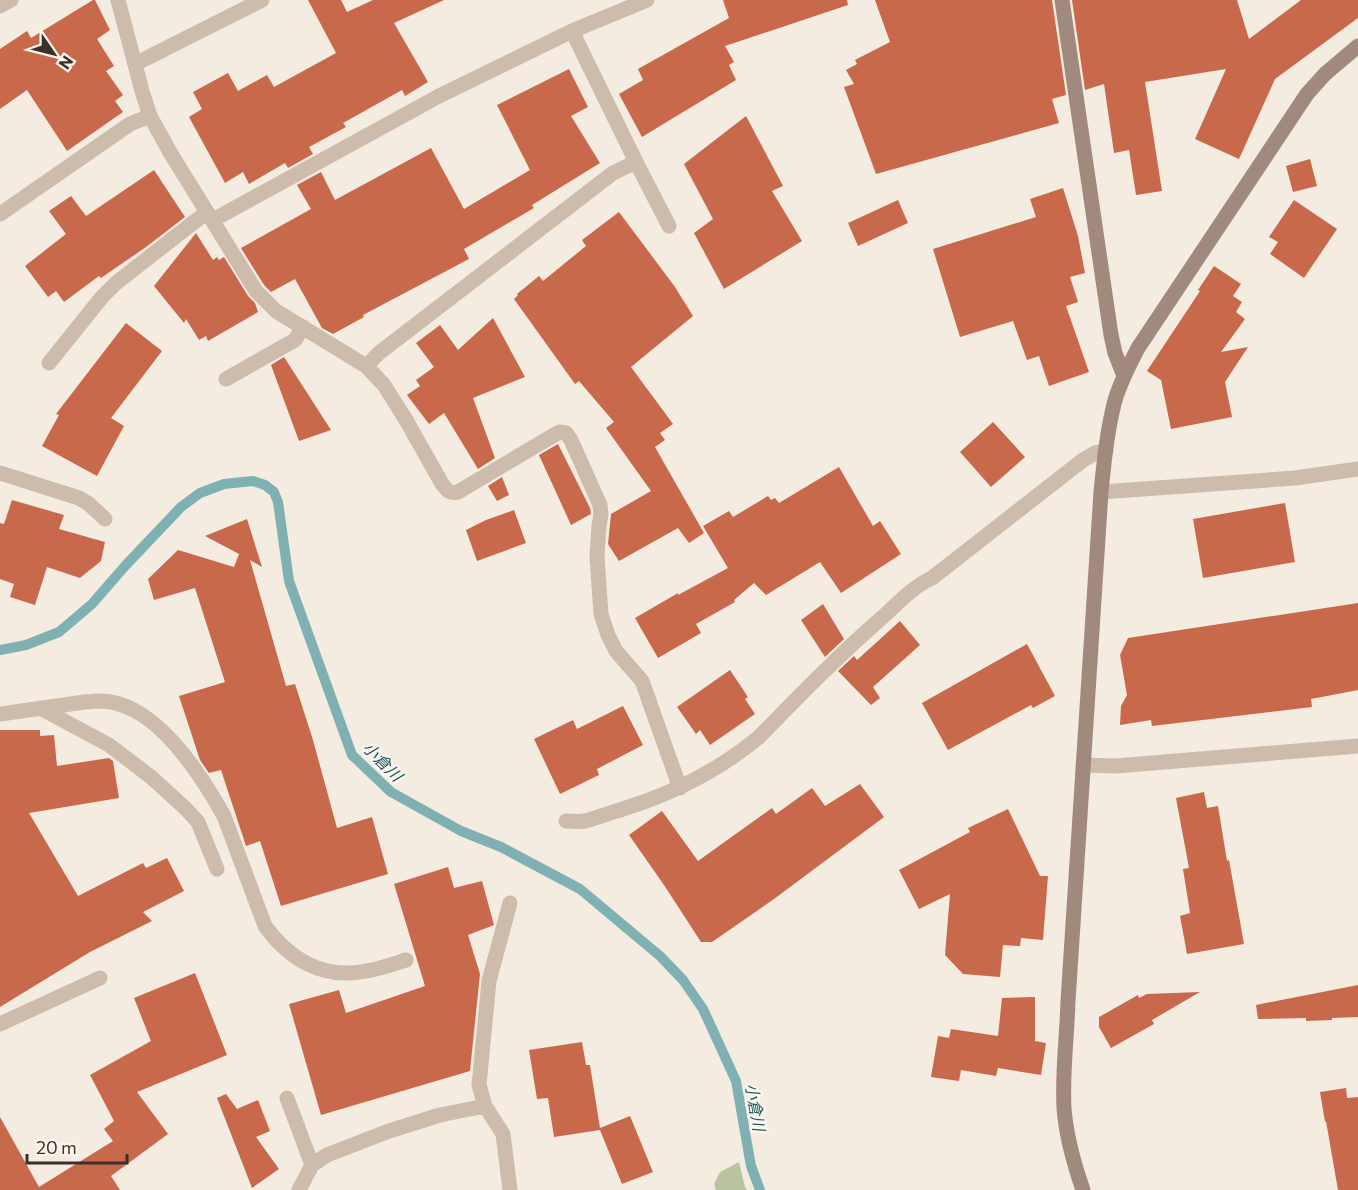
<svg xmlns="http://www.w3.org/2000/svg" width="1358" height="1190" font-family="Commissioner,'Noto Sans JP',sans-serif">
<rect width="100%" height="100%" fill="#f4ebe1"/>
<path fill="#b8c4a0" d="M 739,1162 L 745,1187 L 747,1190 L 716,1190 L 714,1184 L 720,1172 Z"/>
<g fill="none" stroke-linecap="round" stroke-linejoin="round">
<path stroke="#7fb0b2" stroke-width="10" d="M 0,650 L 26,645 L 59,632 L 92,604 L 125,566 L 181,507 L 200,493 L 224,484 L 253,481 L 265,485 L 274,492 L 278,502 L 289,581 L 352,755 L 391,792 L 461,831 L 501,847 L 580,889 L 660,956 L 683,980 L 703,1009 L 736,1081 L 751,1166 L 760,1190"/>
</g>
<path fill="#c8694b" d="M 93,0 L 95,0 L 110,30 L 97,39 L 114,66 L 106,71 L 123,95 L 115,101 L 123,112 L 67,151 L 27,90 L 0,109 L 0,49 L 27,31 L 31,38 Z
M 308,0 L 341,0 L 347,12 L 373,0 L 444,0 L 394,23 L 428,82 L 405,96 L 402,90 L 343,123 L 346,127 L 309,147 L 313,154 L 288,168 L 285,163 L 249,184 L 243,172 L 225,183 L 189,117 L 202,109 L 193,92 L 228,73 L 238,91 L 267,75 L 274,87 L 336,53 Z
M 723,0 L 847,0 L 848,5 L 725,46 L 734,62 L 729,65 L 736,80 L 642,137 L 619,94 L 643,80 L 638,69 L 729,18 Z
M 875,0 L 1052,0 L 1066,95 L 1052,99 L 1059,123 L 876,174 L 844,87 L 854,84 L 846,70 L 857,64 L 855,60 L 890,42 Z
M 1072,0 L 1237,0 L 1249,39 L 1301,0 L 1358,0 L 1358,18 L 1275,79 L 1239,159 L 1195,139 L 1226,69 L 1145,82 L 1162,191 L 1136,195 L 1129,150 L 1114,153 L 1104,84 L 1085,90 Z
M 569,69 L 588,107 L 571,116 L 600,163 L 532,205 L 534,208 L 464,249 L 469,259 L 363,315 L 364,317 L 333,334 L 322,328 L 295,279 L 271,292 L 264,285 L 241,248 L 311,209 L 297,185 L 321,172 L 335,200 L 431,148 L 464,209 L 530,170 L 497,105 Z
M 746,116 L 783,186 L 772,191 L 802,241 L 724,289 L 694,233 L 713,219 L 684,164 Z
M 1310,159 L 1317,186 L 1293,192 L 1286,166 Z
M 154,170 L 185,217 L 146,247 L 101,278 L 99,276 L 64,302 L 56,291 L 48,297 L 25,266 L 66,234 L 49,211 L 71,196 L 86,216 Z
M 1063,188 L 1078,236 L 1085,273 L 1070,277 L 1078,302 L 1066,306 L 1089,372 L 1049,386 L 1039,356 L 1027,360 L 1013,321 L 960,337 L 933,249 L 1036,217 L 1030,199 Z
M 898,200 L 908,223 L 858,246 L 848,223 Z
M 1294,200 L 1337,229 L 1304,278 L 1270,254 L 1278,242 L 1269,237 Z
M 619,212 L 675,287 L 693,316 L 631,367 L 673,424 L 660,433 L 665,440 L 655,447 L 704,533 L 689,543 L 678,528 L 619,561 L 608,544 L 611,514 L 651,491 L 606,428 L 614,422 L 579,381 L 575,384 L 514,299 L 518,295 L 517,294 L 539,276 L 543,281 L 586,246 L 582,240 Z
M 196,233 L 213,260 L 217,257 L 219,260 L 224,257 L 248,296 L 255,303 L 258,312 L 208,341 L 206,336 L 199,340 L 186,319 L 184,323 L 154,286 Z
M 1214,266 L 1241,284 L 1233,296 L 1242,302 L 1236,312 L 1245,319 L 1221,352 L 1248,347 L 1225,382 L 1232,417 L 1171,429 L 1161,380 L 1147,371 L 1200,291 L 1198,290 Z
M 493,318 L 525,377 L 473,398 L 495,458 L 478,469 L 444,413 L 429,424 L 407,395 L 420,386 L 416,380 L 434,367 L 416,343 L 440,325 L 458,350 Z
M 126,323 L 162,351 L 111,418 L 124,426 L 97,476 L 42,446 L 59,415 L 56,414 Z
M 284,357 L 331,430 L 299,441 L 271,365 Z
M 993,422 L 1025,457 L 991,487 L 960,452 Z
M 558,444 L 590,508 L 591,514 L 571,525 L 539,455 Z
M 839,467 L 873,526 L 880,521 L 901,554 L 841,593 L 820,562 L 766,595 L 754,583 L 734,600 L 735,602 L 696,624 L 701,633 L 658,658 L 635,618 L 678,593 L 678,595 L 728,568 L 703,526 L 729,511 L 733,517 L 768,496 L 771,500 L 775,498 L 779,503 Z
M 502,477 L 509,495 L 497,501 L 488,486 Z
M 12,500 L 64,515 L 59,529 L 105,542 L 101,561 L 80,578 L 47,567 L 35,605 L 10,597 L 14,584 L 0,579 L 0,523 L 4,524 Z
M 1285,503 L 1295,562 L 1203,578 L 1193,519 Z
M 514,510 L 526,543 L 477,561 L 466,530 L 486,520 Z
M 247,519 L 262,567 L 250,560 L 286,686 L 295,684 L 313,740 L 337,828 L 372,817 L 388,874 L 281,906 L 260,841 L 246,846 L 221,770 L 209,773 L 200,760 L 179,696 L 225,682 L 195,588 L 154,600 L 148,579 L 178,550 L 234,567 L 239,554 L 205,536 Z
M 1358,603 L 1358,690 L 1311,699 L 1312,707 L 1152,726 L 1151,720 L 1120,725 L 1121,706 L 1127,695 L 1120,655 L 1128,638 Z
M 823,604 L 844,639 L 825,657 L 801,620 Z
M 900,621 L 920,645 L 873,687 L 880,698 L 871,705 L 838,671 L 854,656 L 857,660 Z
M 1027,644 L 1055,696 L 1033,708 L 1031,705 L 948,750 L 922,703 Z
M 730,670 L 748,697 L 745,699 L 755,714 L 710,745 L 700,730 L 696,734 L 677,707 Z
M 623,706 L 643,745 L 597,769 L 599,775 L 560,794 L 534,739 L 573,720 L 577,729 Z
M 0,730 L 40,730 L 40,736 L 54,735 L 57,766 L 109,758 L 113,761 L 119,798 L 29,813 L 78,896 L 143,863 L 146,868 L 167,858 L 184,891 L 143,912 L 152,921 L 90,952 L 0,1007 Z
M 860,784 L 884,817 L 774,899 L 712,942 L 701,942 L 664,885 L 629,835 L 662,811 L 698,861 L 772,808 L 776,814 L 812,788 L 825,806 Z
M 1204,792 L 1207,808 L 1218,806 L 1227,861 L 1229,860 L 1244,944 L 1187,954 L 1180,916 L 1190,913 L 1183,869 L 1189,868 L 1176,798 Z
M 1008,809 L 1040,876 L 1048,876 L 1043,940 L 1021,938 L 1020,946 L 1003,945 L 1000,977 L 963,974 L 945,955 L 950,894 L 919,909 L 899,870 L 970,832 L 968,828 Z
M 448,867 L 454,888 L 482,881 L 494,925 L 468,935 L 480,974 L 470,1071 L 321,1115 L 289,1004 L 339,990 L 346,1013 L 425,986 L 394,884 Z
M 195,973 L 227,1055 L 137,1092 L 168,1134 L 111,1176 L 120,1190 L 0,1190 L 0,1117 L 39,1187 L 113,1141 L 104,1129 L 114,1121 L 90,1075 L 151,1041 L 134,998 Z
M 1358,985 L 1358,1017 L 1332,1018 L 1332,1020 L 1306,1021 L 1306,1018 L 1258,1019 L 1256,1005 Z
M 1200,992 L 1152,1020 L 1154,1024 L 1111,1048 L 1099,1027 L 1099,1017 L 1138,995 L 1139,998 L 1147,994 Z
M 1035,997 L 1035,1041 L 1046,1043 L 1041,1075 L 998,1068 L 996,1076 L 961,1070 L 959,1081 L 931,1077 L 938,1036 L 949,1038 L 951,1029 L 998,1036 L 1002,998 Z
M 582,1042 L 586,1065 L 590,1065 L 600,1128 L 630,1116 L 653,1172 L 622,1184 L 600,1130 L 554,1137 L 548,1098 L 537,1099 L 529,1050 Z
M 1346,1088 L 1347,1098 L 1358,1097 L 1358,1190 L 1338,1190 L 1326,1121 L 1325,1122 L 1320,1092 Z
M 226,1094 L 237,1109 L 258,1100 L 270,1131 L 256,1137 L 279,1169 L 252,1188 L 217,1098 Z"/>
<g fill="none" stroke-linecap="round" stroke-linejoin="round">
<path stroke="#cdbbac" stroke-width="15" d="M 135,64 L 262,0
M 49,363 L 102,297 L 116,283 L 207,212
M 226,379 L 295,340 L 303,327
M 406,420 L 441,482 C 446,489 448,494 458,492 L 554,435 L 560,432 L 566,433 L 571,440 L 600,505 L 601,514 L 599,526 L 597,556 L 601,614 L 608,635 L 616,651 L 642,681 L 680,788
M 40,708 L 109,745 L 151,777 L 185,808 L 198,822 L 217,869
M 0,714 C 21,711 43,708 64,705 C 76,703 89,701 101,701 C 155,702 200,773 224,816 L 265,926 C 289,959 323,980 366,971 C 379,969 393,964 406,960
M 566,821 C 572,821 579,822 585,821 C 597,818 609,813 620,810 C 672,794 717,772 759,737 C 800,695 841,653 885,615 C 899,602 914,586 932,578
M 0,1024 L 100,978
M 287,1098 L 312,1165
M 299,1190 L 312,1165 L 327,1155 L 389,1131 L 440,1115 L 485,1106
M 510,1190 L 503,1134 L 485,1106 L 479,1085 L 489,981 L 510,903"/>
<path stroke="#cdbbac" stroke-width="15" d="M 118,0 L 142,91 L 150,116 L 171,154 L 256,291 L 276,311 L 366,366 L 384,385 L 406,420
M 0,6 L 11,0
M 572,31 L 636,162 L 669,226
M 0,214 L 130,124 L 150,116
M 213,220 L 439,96 L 572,31 L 647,0
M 366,366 L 379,353 L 613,173 L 636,162
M 0,473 L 79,498 L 89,504 L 105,519
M 1101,492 L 1295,478 L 1358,469
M 932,578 L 1083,460 L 1095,453 L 1106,451
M 1083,765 L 1116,766 L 1358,746"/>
<path stroke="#a18a7d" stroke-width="15" d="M 1062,0 L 1111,335 L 1115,353 L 1124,376
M 1083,1190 C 1074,1164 1066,1136 1064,1108 C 1062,1073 1067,1037 1068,1001 L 1101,492 C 1104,462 1107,432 1114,404 C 1119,384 1129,366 1138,348 L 1307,94 L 1325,74 L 1358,46"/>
</g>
<g text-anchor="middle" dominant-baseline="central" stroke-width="5" stroke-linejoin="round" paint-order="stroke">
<g font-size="16" font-style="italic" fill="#1f5a5e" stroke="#fbf5ee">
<text transform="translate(383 761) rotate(45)">小倉川</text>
<text transform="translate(756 1107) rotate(80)">小倉川</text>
</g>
</g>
<g transform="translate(54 54) rotate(125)" stroke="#fbf5ee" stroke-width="4.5" paint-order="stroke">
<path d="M0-4.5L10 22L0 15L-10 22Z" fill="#3b302b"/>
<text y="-9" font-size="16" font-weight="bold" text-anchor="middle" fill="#3b302b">N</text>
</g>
<path d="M27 1154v9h100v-9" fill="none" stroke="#3b302b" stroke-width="3"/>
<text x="36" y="1154" font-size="18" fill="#3b302b" stroke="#fbf5ee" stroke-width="4.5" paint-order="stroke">20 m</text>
</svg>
